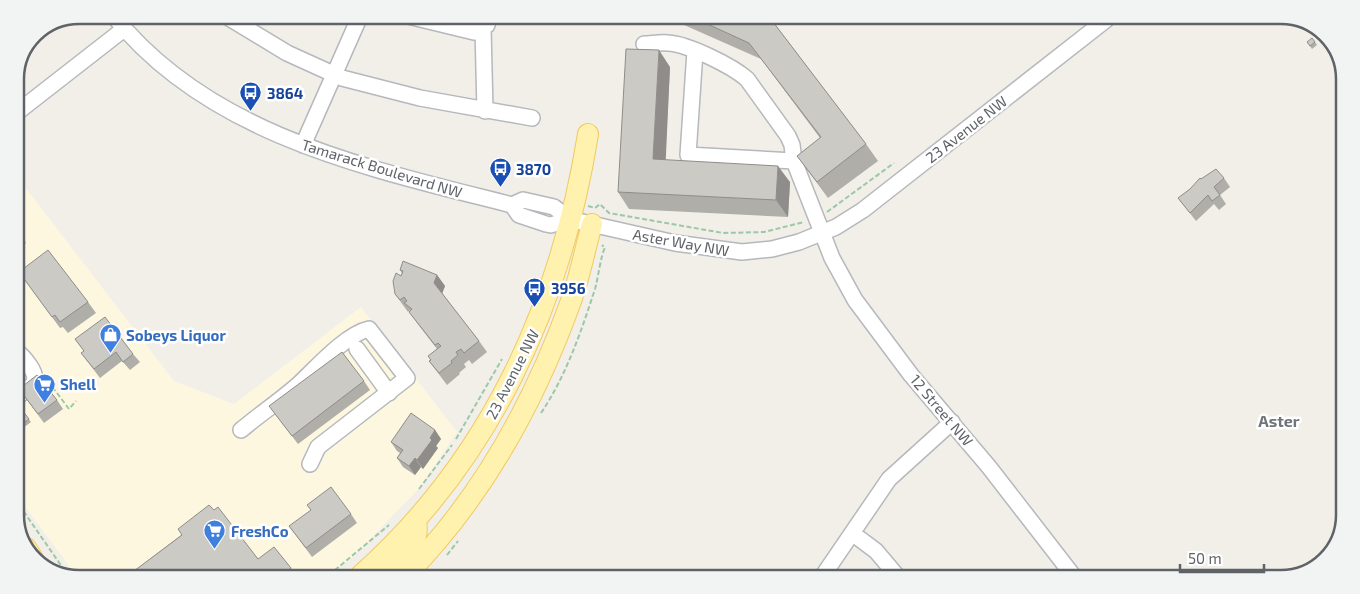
<svg xmlns="http://www.w3.org/2000/svg" width="1360" height="594" font-family="'Exo 2',sans-serif">
<rect width="100%" height="100%" fill="#f1efe8"/>
<path fill="#fef7e0" d="M 15,174 L 174,381 L 234,404 L 361,307 L 457,432 L 421,486 L 355,555 L 330,575 L 75,574 L 15,493 Z"/>
<g fill="none" stroke-linecap="round" stroke-linejoin="round">
<defs>
<path id="minor" d="M 113,15 C 209,136 371,169 512,205 L 523,200 L 554,207 L 569,219 L 675,243 L 742,252 L 772,249 L 799,242 L 836,227 L 863,210 L 1107,19
M 226,16 L 287,53 L 342,78 L 420,98 L 532,118
M 408,16 L 474,32 L 487,25 L 489,17
M 483,28 L 485,111
M 644,44 C 651,44 660,42 668,43 C 688,44 732,66 747,79 L 788,136 L 792,145 L 794,161 L 832,258 L 855,300 L 911,375 L 989,467 L 1075,578
M 695,51 L 688,155 L 794,161
M 15,114 L 124,29
M 303,145 L 360,16
M 512,205 L 519,215 L 546,224 L 551,225 L 569,219
M 357,349 L 389,393
M 15,350 C 23,356 40,374 33,384 C 29,389 21,393 17,397
M 241,430 C 260,414 281,400 299,384 C 316,368 346,334 369,329 L 407,378 L 318,447 L 310,464
M 852,533 L 876,551 L 898,577
M 822,577 L 889,479 L 952,422"/>
<path id="major" d="M 26,548 L 32,557
M 361,575 C 491,459 561,304 588,134
M 387,575 C 401,560 421,545 416,522
M 406,575 C 481,499 535,401 571,301 C 580,276 585,249 592,224"/>
</defs>
<use href="#minor" stroke="#b5b8bc" stroke-width="18"/>
<use href="#major" stroke="#f2c960" stroke-width="22"/>
<path stroke="#9cc7a9" stroke-width="2" stroke-dasharray="5 2.5" stroke-linecap="butt" d="M 781,18 L 785,21 L 784,18
M 588,206 L 595,208 L 600,204 L 609,213 L 723,233 L 764,232 L 804,222
M 827,212 L 894,163
M 48,381 L 69,409 L 76,401
M 79,384 L 87,378
M 541,413 C 566,376 581,332 595,289 C 598,279 601,254 605,248 L 602,245
M 456,439 L 502,359
M 419,489 L 452,445
M 15,499 L 67,574
M 447,555 L 458,541
M 329,575 L 389,525"/>
<use href="#minor" stroke="#fff" stroke-width="15"/>
<use href="#major" stroke="#fff2af" stroke-width="20"/>
</g>
<path fill="#afaea9" d="M 666,17 L 770,18 L 866,144 L 878,161 L 828,198 L 797,156 L 820,138 L 761,59 Z
M 1307,42 L 1315,42 L 1317,45 L 1312,49 Z
M 670,67 L 665,160 L 790,182 L 788,217 L 629,209 L 618,192 Z
M 1224,178 L 1230,187 L 1220,195 L 1226,204 L 1219,210 L 1214,204 L 1196,221 L 1178,198 L 1190,189 L 1201,179 Z
M 15,222 L 24,235 L 22,236 L 26,243 L 15,252 Z
M 400,270 L 437,275 L 445,286 L 442,293 L 479,341 L 487,352 L 472,364 L 469,360 L 464,364 L 466,367 L 459,373 L 460,374 L 447,385 L 429,361 L 431,360 L 437,349 L 417,323 L 409,312 L 410,310 L 408,312 L 395,294 L 402,273 Z
M 19,272 L 88,302 L 96,313 L 68,333 L 63,327 L 60,328 Z
M 75,339 L 133,354 L 140,362 L 130,370 L 122,361 L 100,378 L 81,353 L 84,351 Z
M 364,381 L 370,390 L 298,444 L 275,414 Z
M 19,389 L 57,400 L 63,409 L 44,423 Z
M 15,401 L 31,422 L 19,431 L 15,426 Z
M 435,430 L 441,439 L 436,446 L 438,448 L 423,469 L 421,467 L 415,475 L 403,467 L 397,458 L 400,453 L 397,451 L 391,442 Z
M 214,510 L 258,559 L 291,568 L 295,575 L 130,574 Z
M 351,514 L 357,523 L 312,557 L 289,526 Z"/>
<path fill="#8f8d8a" d="M 659,50 L 670,67 L 665,176 L 653,159 Z
M 778,166 L 790,182 L 788,217 L 776,200 Z
M 437,275 L 445,286 L 442,294 L 434,283 Z
M 435,430 L 441,439 L 436,446 L 438,448 L 423,469 L 417,460 L 430,438 Z
M 415,458 L 421,467 L 415,475 L 409,466 Z"/>
<path fill="#cccac5" stroke="#8f8d8a" d="M 692,17 L 770,18 L 866,144 L 817,182 L 797,156 L 821,137 L 749,43 Z
M 1312,38 L 1315,42 L 1310,46 L 1307,42 Z
M 626,49 L 659,50 L 653,159 L 778,166 L 776,200 L 618,192 Z
M 1216,169 L 1224,178 L 1214,187 L 1220,195 L 1212,201 L 1208,195 L 1190,213 L 1178,198 L 1190,189 L 1200,178 L 1201,179 Z
M 15,222 L 18,226 L 15,228 L 20,234 L 15,239 Z
M 48,250 L 88,302 L 60,322 L 55,315 L 52,317 L 19,272 Z
M 403,261 L 437,275 L 434,283 L 479,341 L 464,353 L 461,349 L 456,352 L 458,355 L 451,361 L 452,363 L 439,373 L 429,361 L 431,360 L 428,356 L 441,346 L 438,343 L 435,345 L 409,312 L 412,309 L 404,303 L 407,301 L 404,297 L 400,300 L 395,294 L 393,281 L 396,273 L 401,276 L 403,271 L 400,270 Z
M 105,317 L 133,354 L 123,362 L 116,352 L 94,369 L 81,353 L 84,351 L 75,339 Z
M 342,352 L 364,381 L 292,436 L 269,406 Z
M 37,375 L 57,400 L 38,414 L 19,389 Z
M 15,401 L 29,419 L 17,428 L 15,425 Z
M 411,413 L 435,430 L 430,438 L 432,440 L 417,460 L 415,458 L 409,466 L 397,458 L 403,450 L 391,442 Z
M 331,487 L 351,514 L 306,548 L 289,526 L 311,510 L 307,505 Z
M 209,505 L 214,510 L 218,507 L 258,559 L 274,547 L 291,568 L 282,575 L 130,574 L 182,535 L 178,529 Z"/>
<defs>
<symbol id="bus-pin" viewBox="-11 -11 22 30"><path d="M0 17L-7.5 6A9.5 9.5 0 1 1 7.5 6Z" fill="#1a4fb4" stroke="#fff"/><path d="M-5-6H5V4H4V6H2V4H-2V6H-4V4H-5ZM-3.5-4V0h7V-4ZM-3.5 1.2v1.5H-2V1.2ZM2 1.2v1.5H3.5V1.2Z" fill="#fff"/></symbol>
<symbol id="shop-pin" viewBox="-11 -11 22 30"><path d="M0 17L-7.5 6A9.5 9.5 0 1 1 7.5 6Z" fill="#3f7fe0" stroke="#fff"/><path d="M-5-2.5h2.3a2.7 3.5 0 0 1 5.4 0H5L5.5 6h-11ZM-1.5-2.5h3a1.5 2.3 0 0 0-3 0Z" fill="#fff"/></symbol>
<symbol id="supermarket-pin" viewBox="-11 -11 22 30"><path d="M0 17L-7.5 6A9.5 9.5 0 1 1 7.5 6Z" fill="#3f7fe0" stroke="#fff"/><path d="M-6-5.5h2.5l.6 2H6L4.5 2H-2.5L-4.4-4H-6ZM-1.5 3.2a1.3 1.3 0 1 0 .1 0ZM3 3.2a1.3 1.3 0 1 0 .1 0Z" fill="#fff"/></symbol>
</defs>
<g fill-rule="evenodd">
<use href="#bus-pin" x="238" y="80" width="25" height="34"/>
<use href="#bus-pin" x="488" y="156" width="25" height="34"/>
<use href="#bus-pin" x="522" y="276" width="25" height="34"/>
<use href="#shop-pin" x="98" y="322" width="25" height="34"/>
<use href="#supermarket-pin" x="32" y="372" width="25" height="34"/>
<use href="#supermarket-pin" x="202" y="518" width="25" height="34"/>
</g>
<g text-anchor="middle" dominant-baseline="central" stroke-width="5" stroke-linejoin="round" paint-order="stroke">
<g font-size="15" font-weight="bold" fill="#164399" stroke="#fff" text-anchor="start">
<text x="267" y="93">3864</text>
<text x="516" y="169">3870</text>
<text x="551" y="288">3956</text>
</g>
<g font-size="15" fill="#5f6368" stroke="#fff">
<text transform="translate(966 129) rotate(-38)">23 Avenue NW</text>
<text transform="translate(382 168) rotate(17)">Tamarack Boulevard NW</text>
<text transform="translate(681 242) rotate(10)">Aster Way NW</text>
<text transform="translate(512 374) rotate(-63)">23 Avenue NW</text>
<text transform="translate(942 410) rotate(50)">12 Street NW</text>
</g>
<g font-size="15" font-weight="bold" fill="#366cbe" stroke="#fff" text-anchor="start">
<text x="126" y="335">Sobeys Liquor</text>
<text x="60" y="384">Shell</text>
<text x="231" y="531">FreshCo</text>
</g>
<g font-size="16" font-weight="bold" fill="#70757a" stroke="#fff">
<text x="1279" y="420">Aster</text>
</g>
</g>
<path d="M0 0H1360V594H0ZM79 24H1281A55 55 0 0 1 1336 79V515A55 55 0 0 1 1281 570H79A55 55 0 0 1 24 515V79A55 55 0 0 1 79 24Z" fill="#f2f3f3" fill-rule="evenodd"/>
<path fill="none" stroke="#5f6368" stroke-width="2.5" d="M79 24H1281A55 55 0 0 1 1336 79V515A55 55 0 0 1 1281 570H79A55 55 0 0 1 24 515V79A55 55 0 0 1 79 24Z"/>
<path d="M1180 564v8h84v-8" fill="none" stroke="#5f6368" stroke-width="2.5"/>
<text x="1188" y="564" font-size="15" fill="#5f6368" stroke="#ffffff" stroke-width="4" paint-order="stroke">50 m</text>
</svg>
